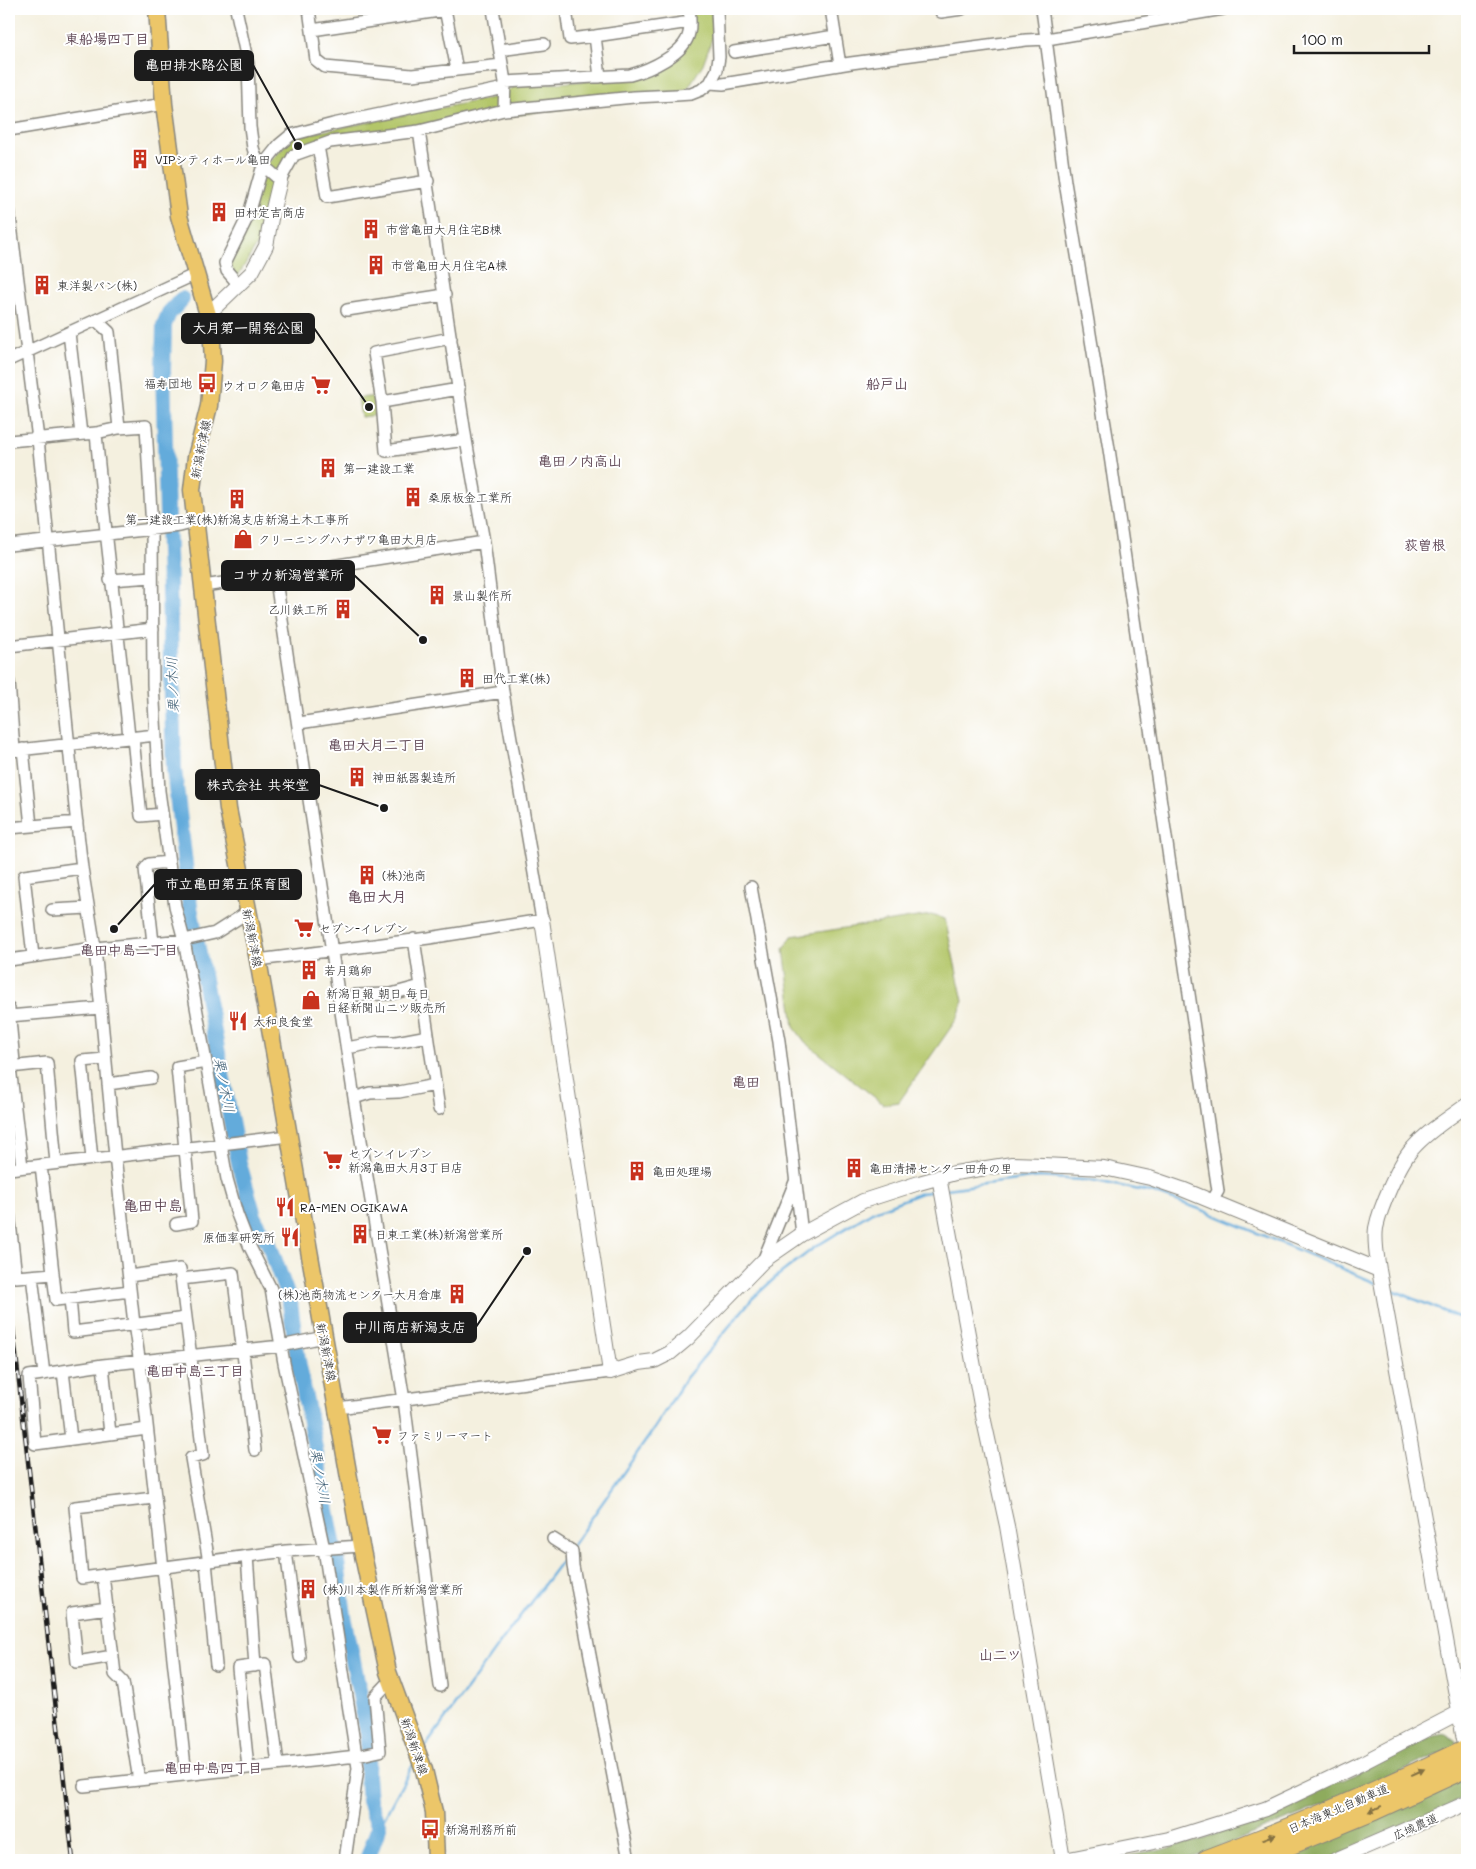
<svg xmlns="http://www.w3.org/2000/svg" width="1476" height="1869" font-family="Mali,'Klee One',sans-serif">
<rect width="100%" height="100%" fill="#fff"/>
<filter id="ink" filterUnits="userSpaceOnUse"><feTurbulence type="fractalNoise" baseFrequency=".02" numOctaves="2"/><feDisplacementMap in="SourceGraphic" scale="10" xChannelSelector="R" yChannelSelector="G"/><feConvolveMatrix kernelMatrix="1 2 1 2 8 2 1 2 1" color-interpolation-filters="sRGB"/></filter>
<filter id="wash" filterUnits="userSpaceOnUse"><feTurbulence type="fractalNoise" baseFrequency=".0096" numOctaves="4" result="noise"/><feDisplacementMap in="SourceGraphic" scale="20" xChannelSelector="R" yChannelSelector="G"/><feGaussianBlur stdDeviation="1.12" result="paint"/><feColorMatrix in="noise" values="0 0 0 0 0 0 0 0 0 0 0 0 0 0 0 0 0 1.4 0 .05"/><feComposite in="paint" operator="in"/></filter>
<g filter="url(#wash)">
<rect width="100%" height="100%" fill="#f4f0df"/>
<path fill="#b3c669" stroke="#687142" d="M 694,9 L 712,9 L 713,36 L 703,64 L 681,99 L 615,102 L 332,139 L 292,153 L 276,185 L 258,243 L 238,276 L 230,270 L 229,260 L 269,162 L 293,137 L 496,97 L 516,86 L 639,77 L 684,51 Z
M 377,396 L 379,415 L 361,417 L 358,398 Z
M 931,915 L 945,919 L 963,1001 L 958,1017 L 899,1102 L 883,1104 L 805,1042 L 794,1027 L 784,949 L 792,936 Z"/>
<path fill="#8eab5d" stroke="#55643c" d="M 1446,1734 L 1456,1741 L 1456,1746 L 1365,1788 L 1210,1851 L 1181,1860 L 1103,1860 L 1158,1851 L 1196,1841 L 1229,1829 L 1359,1773 L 1434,1736 Z
M 1460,1780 L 1467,1794 L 1432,1816 L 1329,1860 L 1281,1860 L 1371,1822 Z"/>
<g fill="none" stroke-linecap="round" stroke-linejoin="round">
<path stroke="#64abdb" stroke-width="2.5" d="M 946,1189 L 1039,1177 L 1096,1181 L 1154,1193 L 1205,1211 L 1376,1283
M 1388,1288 L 1467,1321
M 572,1546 L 654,1429 L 686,1378 L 752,1299 L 776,1277 L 815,1247 L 872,1212 L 921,1193 L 936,1191
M 423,1750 L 502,1640 L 568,1553
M 379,1827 L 414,1763"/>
<path stroke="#64abdb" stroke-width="16" d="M 182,299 L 169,313 L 164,325 L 163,370 L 174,770 L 190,907 L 239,1163 L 256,1223 L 269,1244 L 290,1303 L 298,1360 L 337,1562 L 344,1616 L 368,1735 L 367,1776 L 369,1801 L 379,1827 L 367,1860"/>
</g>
</g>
<g filter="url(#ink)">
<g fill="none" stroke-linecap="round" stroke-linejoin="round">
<defs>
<path id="minor" d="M 236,9 L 248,64 L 250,127 L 253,148 L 257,160 L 280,180 L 294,155 L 330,142 L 419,131 L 504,110 L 634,97 L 676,95 L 691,94 L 701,90 L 710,83 L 717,70 L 719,57 L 717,9
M 309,9 L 316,60 L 325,67 L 412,75 L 502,65
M 445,9 L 457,70
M 493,9 L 505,82 L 504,110
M 566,9 L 570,39 L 595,36 L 690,22
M 831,9 L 840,65
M 1042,9 L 1065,182 L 1109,449 L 1218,1191 L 1212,1201
M 941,12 L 962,9
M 312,30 L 446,10
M 595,36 L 600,77
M 500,50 L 544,44
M 734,52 L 835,36
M 505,82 L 630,75 C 649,70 685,54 689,33 C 691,25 690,16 689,9
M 710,83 L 723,84 L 851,63 L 1026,40 L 1047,39 L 1223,9
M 9,130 L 164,104
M 318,146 L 327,197 L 428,181
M 9,209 L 38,439 L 75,807 L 82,868 L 95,948 L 115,1156 L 134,1324 L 141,1371 L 186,1775
M 239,285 L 227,271 L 225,263 L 249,214 L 263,165 L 279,145 L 291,135 L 333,124 L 505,88
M 347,310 L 445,295
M 96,320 L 109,332 L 119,428
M 69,333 L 81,434
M 451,338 L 374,353 L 382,402 L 386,451 L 466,440
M 9,360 L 196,274
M 382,402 L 459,389
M 96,433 C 105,535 119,636 129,737
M 9,441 L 96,433 L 119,428 L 146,426 L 152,529 L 153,684 L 159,791 L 175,906 L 184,940 L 227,1179 L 237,1214 L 249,1245 L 271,1289 L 284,1363 L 324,1549 L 358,1768 L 345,1860
M 9,545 L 180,526 L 195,522
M 275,574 L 354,1098 L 404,1400 L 440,1686
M 110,580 L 152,577
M 204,586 L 484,542
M 9,646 L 153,629
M 9,682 L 14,750
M 299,723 L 503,692
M 133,738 L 141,816 L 162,814
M 23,749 L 31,826
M 9,751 L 156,735
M 9,828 L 77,822
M 751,887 L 779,1041 L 802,1234
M 52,910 L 88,908
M 414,939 L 439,1109
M 153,943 L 145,869 L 149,864 L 169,862
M 33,956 L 24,876 L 82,868
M 9,960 L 95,948 L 184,940 L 215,933 L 248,912
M 258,960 L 429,938 L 542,920 L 503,692 L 484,542 L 466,440 L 419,131
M 340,1001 L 355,995 L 391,994 L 421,986
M 9,1009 L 14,1062 L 10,1067 L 22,1167
M 9,1016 L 100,1008
M 347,1048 L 378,1042 L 396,1042 L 428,1036
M 10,1067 L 47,1063 L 56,1163
M 108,1084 L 151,1078
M 354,1098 L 370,1093 L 399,1092 L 435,1085
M 92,1159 L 82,1061 L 105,1059
M 41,1165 L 56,1300 L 130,1291
M 9,1169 L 289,1136
M 9,1213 L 16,1277 L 53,1274
M 176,1224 L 192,1221 L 177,1067 L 206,1062
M 763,1261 L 795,1182
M 32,1276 L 44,1374
M 129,1276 L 180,1269 L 203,1455 L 191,1458 L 209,1562
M 181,1279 L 233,1273 L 255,1450
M 70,1298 L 73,1332 L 186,1318
M 103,1365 L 110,1434
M 63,1371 L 71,1439
M 338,1408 L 610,1372
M 147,1429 L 35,1444 L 29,1376 L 103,1365 L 281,1346 L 324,1337
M 154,1498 L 75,1507 L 82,1578 L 286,1551 L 361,1546
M 553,1539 L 572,1551 L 573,1566 L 629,1860
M 286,1551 L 300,1657
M 247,1556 L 255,1666
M 206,1562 L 216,1665
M 103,1575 L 115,1674 L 123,1682 L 139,1780
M 107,1608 L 72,1613 L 77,1662 L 113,1656
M 248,1768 L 238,1668 L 265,1664 L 278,1764
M 84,1786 L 357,1756 L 380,1751 L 375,1697 L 391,1680"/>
<path id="tertiary" d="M 208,314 L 252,272 L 266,246 L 272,213 L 280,180
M 542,920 L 610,1372 L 639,1363 L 654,1361 L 670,1353 L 688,1338 L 763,1261 L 802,1234 L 863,1201 L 919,1183 L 955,1173 L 980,1169 L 1012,1164 L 1043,1165 L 1104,1168 L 1150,1178 L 1182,1189 L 1379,1270
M 939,1177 L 984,1421 L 1007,1526 L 1063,1860
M 1464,1739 L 1379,1270 C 1377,1256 1374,1242 1376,1228 C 1380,1208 1399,1163 1413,1148 C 1428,1131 1449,1118 1467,1105
M 1064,1860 L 1169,1839 L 1265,1809 L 1358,1765 L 1460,1712
M 1335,1860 L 1467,1803"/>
<path id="primary" d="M 157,9 L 164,104 L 179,216 L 211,325 L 213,361 L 209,406 L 196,457 L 192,490 L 228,809 L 258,960 L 361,1546 L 388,1672 L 424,1770 L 434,1812 L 436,1860"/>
<path id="motorway" d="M 1207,1860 C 1296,1827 1382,1790 1467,1749
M 1252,1860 L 1374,1810 L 1467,1767"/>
</defs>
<use href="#minor" stroke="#88867e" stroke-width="14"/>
<use href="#tertiary" stroke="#88867e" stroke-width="16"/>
<use href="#primary" stroke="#88867e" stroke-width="19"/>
<use href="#motorway" stroke="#88867e" stroke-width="22"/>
<use href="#minor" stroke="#fff" stroke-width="11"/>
<use href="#tertiary" stroke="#fff" stroke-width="14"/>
<use href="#primary" stroke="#ecc669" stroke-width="16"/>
<use href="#motorway" stroke="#ecc669" stroke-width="20"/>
<defs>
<path id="rail" d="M 9,1293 L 73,1860"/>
</defs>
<use href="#rail" stroke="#1c1c1c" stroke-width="4.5"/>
<use href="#rail" stroke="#fff" stroke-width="2.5" stroke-dasharray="8" stroke-linecap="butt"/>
</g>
<defs><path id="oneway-solid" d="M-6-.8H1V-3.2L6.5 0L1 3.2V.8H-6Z" transform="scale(1.25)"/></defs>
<g fill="#847142">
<use href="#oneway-solid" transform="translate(1418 1772) rotate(-25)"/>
<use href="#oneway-solid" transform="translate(1375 1809) rotate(156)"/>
<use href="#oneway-solid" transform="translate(1269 1837) rotate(-21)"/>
</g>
</g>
<defs>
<symbol id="building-bare" viewBox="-9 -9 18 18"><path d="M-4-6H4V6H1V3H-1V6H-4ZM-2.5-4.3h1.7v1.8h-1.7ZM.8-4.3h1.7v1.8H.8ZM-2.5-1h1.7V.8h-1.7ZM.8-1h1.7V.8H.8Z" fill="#c8321e" stroke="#fff" stroke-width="2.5" paint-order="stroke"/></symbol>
<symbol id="bus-bare" viewBox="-9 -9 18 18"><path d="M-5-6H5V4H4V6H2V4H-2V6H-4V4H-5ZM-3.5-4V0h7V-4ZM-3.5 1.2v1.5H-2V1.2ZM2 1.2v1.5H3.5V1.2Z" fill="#c8321e" stroke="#fff" stroke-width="2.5" paint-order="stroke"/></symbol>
<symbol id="supermarket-bare" viewBox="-9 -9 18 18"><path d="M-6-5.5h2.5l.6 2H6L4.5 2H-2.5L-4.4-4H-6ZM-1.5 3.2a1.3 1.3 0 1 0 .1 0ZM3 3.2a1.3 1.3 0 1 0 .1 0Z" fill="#c8321e" stroke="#fff" stroke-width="2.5" paint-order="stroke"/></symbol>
<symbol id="shop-bare" viewBox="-9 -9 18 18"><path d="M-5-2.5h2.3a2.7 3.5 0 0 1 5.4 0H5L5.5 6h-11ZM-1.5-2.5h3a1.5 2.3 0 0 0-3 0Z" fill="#c8321e" stroke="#fff" stroke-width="2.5" paint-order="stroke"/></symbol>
<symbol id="restaurant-bare" viewBox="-9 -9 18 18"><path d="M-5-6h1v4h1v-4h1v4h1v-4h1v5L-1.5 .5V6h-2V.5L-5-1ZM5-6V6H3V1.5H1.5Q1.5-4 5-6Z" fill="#c8321e" stroke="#fff" stroke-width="2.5" paint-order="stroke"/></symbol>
</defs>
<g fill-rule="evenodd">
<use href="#building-bare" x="126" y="145" width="28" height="28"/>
<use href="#building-bare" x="205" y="198" width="28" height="28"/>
<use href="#building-bare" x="357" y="215" width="28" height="28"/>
<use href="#building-bare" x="362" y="251" width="28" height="28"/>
<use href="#building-bare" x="28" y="271" width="28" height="28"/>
<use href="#bus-bare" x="193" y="369" width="28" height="28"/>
<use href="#supermarket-bare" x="307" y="371" width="28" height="28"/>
<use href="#building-bare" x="314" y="454" width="28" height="28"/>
<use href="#building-bare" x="399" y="483" width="28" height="28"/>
<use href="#building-bare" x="223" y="485" width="28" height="28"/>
<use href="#shop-bare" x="229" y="525" width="28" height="28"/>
<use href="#building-bare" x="423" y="581" width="28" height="28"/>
<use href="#building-bare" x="329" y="595" width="28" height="28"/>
<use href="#building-bare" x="453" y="664" width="28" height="28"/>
<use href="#building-bare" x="343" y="763" width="28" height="28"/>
<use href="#building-bare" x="353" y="861" width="28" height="28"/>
<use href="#supermarket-bare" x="290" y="914" width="28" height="28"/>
<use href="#building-bare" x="295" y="956" width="28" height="28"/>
<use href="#shop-bare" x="297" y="986" width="28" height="28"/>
<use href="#restaurant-bare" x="224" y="1007" width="28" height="28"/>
<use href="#supermarket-bare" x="319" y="1146" width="28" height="28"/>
<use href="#building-bare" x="840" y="1154" width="28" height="28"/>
<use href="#building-bare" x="623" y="1157" width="28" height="28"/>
<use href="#restaurant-bare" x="271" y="1193" width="28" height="28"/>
<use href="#building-bare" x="346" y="1220" width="28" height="28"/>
<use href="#restaurant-bare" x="276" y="1223" width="28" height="28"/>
<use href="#building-bare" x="443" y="1280" width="28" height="28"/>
<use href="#supermarket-bare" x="368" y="1421" width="28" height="28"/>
<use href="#building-bare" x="294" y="1575" width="28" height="28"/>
<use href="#bus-bare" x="416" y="1815" width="28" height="28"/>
</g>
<g text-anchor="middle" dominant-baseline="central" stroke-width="4" stroke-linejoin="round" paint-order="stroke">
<g font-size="12" fill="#1c1c1c" stroke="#fff" text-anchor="start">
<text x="155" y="159">VIPシティホール亀田</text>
<text x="234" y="212">田村定吉商店</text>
<text x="386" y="229">市営亀田大月住宅B棟</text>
<text x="391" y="265">市営亀田大月住宅A棟</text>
<text x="57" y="285">東洋製パン(株)</text>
<text x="192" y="383" text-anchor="end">福寿団地</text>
<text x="306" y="385" text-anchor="end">ウオロク亀田店</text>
<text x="343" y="468">第一建設工業</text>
<text x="428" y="497">桑原板金工業所</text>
<text x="237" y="519" text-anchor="middle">第一建設工業(株)新潟支店新潟土木工事所</text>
<text x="258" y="539">クリーニングハナザワ亀田大月店</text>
<text x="452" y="595">景山製作所</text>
<text x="328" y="609" text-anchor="end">乙川鉄工所</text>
<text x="482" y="678">田代工業(株)</text>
<text x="372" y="777">神田紙器製造所</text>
<text x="382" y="875">(株)池商</text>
<text x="319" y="928">セブン-イレブン</text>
<text x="324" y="970">若月鶏卵</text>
<text x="326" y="993">新潟日報 朝日 毎日<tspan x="326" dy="14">日経新聞山二ツ販売所</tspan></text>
<text x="253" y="1021">太和良食堂</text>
<text x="348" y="1153">セブンイレブン<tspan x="348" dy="14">新潟亀田大月3丁目店</tspan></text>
<text x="869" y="1168">亀田清掃センター田舟の里</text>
<text x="652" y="1171">亀田処理場</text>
<text x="300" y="1207">RA-MEN OGIKAWA</text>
<text x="375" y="1234">日東工業(株)新潟営業所</text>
<text x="275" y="1237" text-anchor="end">原価率研究所</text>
<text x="442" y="1294" text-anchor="end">(株)池商物流センター大月倉庫</text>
<text x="397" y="1435">ファミリーマート</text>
<text x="323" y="1589">(株)川本製作所新潟営業所</text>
<text x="445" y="1829">新潟刑務所前</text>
</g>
<g font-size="12" fill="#1c1c1c" stroke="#fff">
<text transform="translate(200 449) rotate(-79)">新潟新津線</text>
<text transform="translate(253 938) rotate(79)">新潟新津線</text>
<text transform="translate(327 1352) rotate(79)">新潟新津線</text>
<text transform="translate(415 1746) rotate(71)">新潟新津線</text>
<text transform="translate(1338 1808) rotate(-23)">日本海東北自動車道</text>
<text transform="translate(1415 1826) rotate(-24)">広域農道</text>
</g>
<g font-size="14" font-weight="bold" fill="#604856" stroke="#fff">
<text x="107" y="38">東船場四丁目</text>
<text x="887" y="383">船戸山</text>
<text x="580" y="460">亀田ノ内高山</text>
<text x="1425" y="544">荻曽根</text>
<text x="377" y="744">亀田大月二丁目</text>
<text x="129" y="949">亀田中島二丁目</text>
<text x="746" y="1081">亀田</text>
<text x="195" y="1370">亀田中島三丁目</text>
<text x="1000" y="1654">山二ツ</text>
<text x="213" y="1767">亀田中島四丁目</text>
</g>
<g font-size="14" font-style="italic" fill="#3c5c72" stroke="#fff">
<text transform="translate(172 685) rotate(-92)">栗ノ木川</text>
<text transform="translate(225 1085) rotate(79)">栗ノ木川</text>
<text transform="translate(321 1476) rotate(80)">栗ノ木川</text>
</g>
<g font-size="15" font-weight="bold" fill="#604856" stroke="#fff">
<text x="377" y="896">亀田大月</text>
<text x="153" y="1205">亀田中島</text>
</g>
</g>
<path fill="none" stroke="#1c1c1c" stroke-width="2" d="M298 146L253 65M369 407L314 328M423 640L354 575M384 808L319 785M114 929L155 884M527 1251L476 1327"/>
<g fill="#1c1c1c" stroke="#fff" stroke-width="2">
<circle cx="298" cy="146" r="5"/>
<circle cx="369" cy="407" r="5"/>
<circle cx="423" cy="640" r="5"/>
<circle cx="384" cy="808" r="5"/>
<circle cx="114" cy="929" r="5"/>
<circle cx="527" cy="1251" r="5"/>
</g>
<g fill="#1c1c1c" stroke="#1c1c1c" stroke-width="2">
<rect x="135" y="51" width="118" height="29" rx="5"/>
<rect x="182" y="314" width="132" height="29" rx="5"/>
<rect x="222" y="561" width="132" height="29" rx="5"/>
<rect x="196" y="770" width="123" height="29" rx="5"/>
<rect x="155" y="870" width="146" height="29" rx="5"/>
<rect x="344" y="1313" width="132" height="29" rx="5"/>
</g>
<g font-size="14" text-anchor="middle" font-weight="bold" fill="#fff">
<text x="194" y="70">亀田排水路公園</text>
<text x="248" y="333">大月第一開発公園</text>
<text x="288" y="580">コサカ新潟営業所</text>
<text x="258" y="790">株式会社 共栄堂</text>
<text x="228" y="889">市立亀田第五保育園</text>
<text x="410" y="1332">中川商店新潟支店</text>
</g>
<rect width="1476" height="1869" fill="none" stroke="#fff" stroke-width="30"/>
<path d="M1294 45v8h135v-8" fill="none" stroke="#1c1c1c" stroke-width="2.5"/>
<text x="1301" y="45" font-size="15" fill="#1c1c1c" stroke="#ffffff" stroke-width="4" paint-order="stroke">100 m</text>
</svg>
